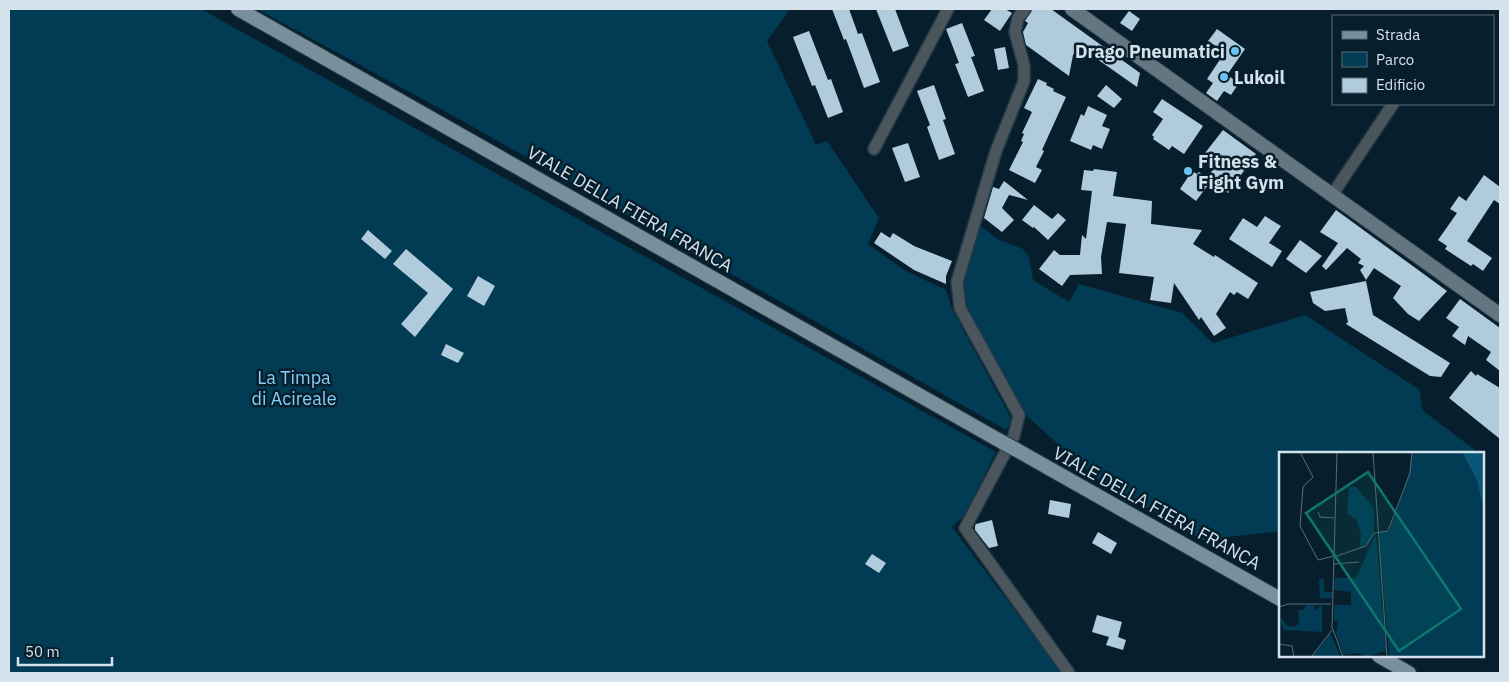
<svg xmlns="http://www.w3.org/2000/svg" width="1509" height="682" font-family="'IBM Plex Sans',sans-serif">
<rect width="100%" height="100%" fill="#071f2c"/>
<path fill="#013b54" d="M 9,9 L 201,9 L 996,452 L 964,516 L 952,527 L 1062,673 L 9,673 Z
M 257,9 L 790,9 L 767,41 L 816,145 L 827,141 L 879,218 L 868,244 L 904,270 L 946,290 L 953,311 L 1012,420 L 1006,430 L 459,119 Z
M 981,226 L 997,239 L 1023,249 L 1029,257 L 1033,280 L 1069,302 L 1079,284 L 1182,313 L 1213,343 L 1305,315 L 1420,390 L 1422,410 L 1479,453 L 1280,453 L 1280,531 L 1202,540 L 1096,478 L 1028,417 L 1021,409 L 965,308 L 963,282 Z"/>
<path fill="#afcbdc" d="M 832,9 L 849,9 L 858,34 L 862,33 L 880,82 L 864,88 L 846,39 L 844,40 Z
M 876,9 L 895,9 L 909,46 L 893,52 Z
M 992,9 L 1005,9 L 1012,13 L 1000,31 L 984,20 Z
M 1032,9 L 1051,9 L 1140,73 L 1137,87 L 1080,47 L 1073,55 L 1069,76 L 1026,45 L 1023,32 L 1028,23 L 1025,21 Z
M 1129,11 L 1140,19 L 1132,31 L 1120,23 Z
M 962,23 L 975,56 L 971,57 L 984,91 L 968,97 L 955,64 L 959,63 L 946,29 Z
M 1217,29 L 1245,49 L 1227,75 L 1239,83 L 1231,95 L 1224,91 L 1217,101 L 1206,93 L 1213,83 L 1207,79 L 1225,52 L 1208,41 Z
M 809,31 L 828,80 L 831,79 L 843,112 L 828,118 L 815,85 L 812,86 L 793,37 Z
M 1005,47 L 1009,68 L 998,70 L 994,49 Z
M 1038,79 L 1047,83 L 1046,85 L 1054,89 L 1053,91 L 1066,97 L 1042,150 L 1044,151 L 1036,167 L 1042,170 L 1035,183 L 1009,170 L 1023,142 L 1021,141 L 1024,134 L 1022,133 L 1032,112 L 1024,108 Z
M 934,85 L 946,119 L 943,120 L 955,154 L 939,160 L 927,127 L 930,125 L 917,91 Z
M 1106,85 L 1122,99 L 1114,108 L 1097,96 Z
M 1162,99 L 1203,126 L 1184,154 L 1172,146 L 1169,150 L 1153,139 L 1154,137 L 1152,135 L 1163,119 L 1153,112 Z
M 1088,106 L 1107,115 L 1102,126 L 1110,129 L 1102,149 L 1093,145 L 1091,150 L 1070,141 L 1081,114 L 1084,116 Z
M 1223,130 L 1256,154 L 1228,193 L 1211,181 L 1196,201 L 1180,189 L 1192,171 L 1197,174 L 1199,172 L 1207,178 L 1218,162 L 1205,153 Z
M 908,143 L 920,177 L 905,182 L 892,148 Z
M 1094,169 L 1117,172 L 1113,196 L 1152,201 L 1151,224 L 1202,230 L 1193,244 L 1214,257 L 1215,255 L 1258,283 L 1248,299 L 1237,292 L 1234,295 L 1230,292 L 1216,314 L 1226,328 L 1214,336 L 1201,317 L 1199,320 L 1174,283 L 1171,303 L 1150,300 L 1154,277 L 1119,273 L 1126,224 L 1107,222 L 1101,257 L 1102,274 L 1070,275 L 1062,286 L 1039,269 L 1054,250 L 1060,255 L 1080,255 L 1082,235 L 1086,239 L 1092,191 L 1081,190 L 1084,170 L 1093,171 Z
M 1484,175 L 1500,187 L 1500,204 L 1494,200 L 1467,241 L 1492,258 L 1483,271 L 1473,264 L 1471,266 L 1445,249 L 1447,246 L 1438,240 L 1457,213 L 1450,209 L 1459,196 L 1466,201 Z
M 1004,181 L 1028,200 L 1009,195 L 1002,208 L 1014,220 L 1002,232 L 984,218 L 993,187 L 999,189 Z
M 1034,205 L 1052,219 L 1058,213 L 1066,220 L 1048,240 L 1034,227 L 1033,228 L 1022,220 Z
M 1336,210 L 1447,291 L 1419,321 L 1408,314 L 1393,298 L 1401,286 L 1374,268 L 1366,280 L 1360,270 L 1364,266 L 1358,263 L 1361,259 L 1347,248 L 1326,270 L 1322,266 L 1338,243 L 1320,232 Z
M 1265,216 L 1281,226 L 1269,243 L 1282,251 L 1272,267 L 1229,239 L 1243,218 L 1257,227 Z
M 368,230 L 392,251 L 385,259 L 361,239 Z
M 881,232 L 890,238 L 893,233 L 914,246 L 952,261 L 946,276 L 946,284 L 914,270 L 874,243 Z
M 1300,240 L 1322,256 L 1306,273 L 1286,259 Z
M 406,249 L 453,289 L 415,337 L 401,324 L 428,293 L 393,264 Z
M 478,276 L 495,286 L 484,306 L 467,296 Z
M 1366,281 L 1373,315 L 1450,363 L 1441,377 L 1430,376 L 1346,324 L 1348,322 L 1345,308 L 1325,311 L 1313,303 L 1310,292 Z
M 1460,299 L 1500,328 L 1500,371 L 1486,360 L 1491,352 L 1468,336 L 1465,345 L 1452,336 L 1459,327 L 1446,318 Z
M 446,344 L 464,353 L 458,363 L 441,355 Z
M 1471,371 L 1476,376 L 1477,374 L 1500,388 L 1500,439 L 1449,398 Z
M 1050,500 L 1071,504 L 1069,518 L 1048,514 Z
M 992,520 L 998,546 L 989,548 L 975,530 L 975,526 L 976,524 Z
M 1098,532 L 1117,543 L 1111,554 L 1092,543 Z
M 872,554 L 886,563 L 879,573 L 865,564 Z
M 1097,615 L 1122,622 L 1118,637 L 1126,640 L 1123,650 L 1106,645 L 1109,637 L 1092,632 Z"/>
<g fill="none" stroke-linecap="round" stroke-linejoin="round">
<defs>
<path id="minor" d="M 1025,9 L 1018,18 L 1015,32 L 1024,65 L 1024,81 L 996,151 L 957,282 L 960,308 L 1019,415 L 1014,436 L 965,528 L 1069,673
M 874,149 L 948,9
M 1332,195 L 1393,104"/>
<path id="secondary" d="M 1072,9 L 1500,315"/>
<path id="primary" d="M 238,9 L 1002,442
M 1015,449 L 1280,599
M 1379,656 L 1409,673"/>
</defs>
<use href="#minor" stroke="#243a47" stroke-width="14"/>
<use href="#secondary" stroke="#243a47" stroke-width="16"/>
<use href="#primary" stroke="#243a47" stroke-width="16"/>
<use href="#minor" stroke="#4b555c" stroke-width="11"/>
<use href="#secondary" stroke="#647680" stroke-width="14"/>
<use href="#primary" stroke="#788f9c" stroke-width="14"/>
<defs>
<path id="primary-bridge" d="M 1002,442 L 1015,449"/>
</defs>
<use href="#primary-bridge" stroke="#243a47" stroke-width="16" stroke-linecap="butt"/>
<use href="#primary-bridge" stroke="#788f9c" stroke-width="14"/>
</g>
<g fill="#6cc3f2" stroke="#071f2c" stroke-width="2">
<circle cx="1235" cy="51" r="5"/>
<circle cx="1224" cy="77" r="5"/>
<circle cx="1188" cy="171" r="5"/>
</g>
<g text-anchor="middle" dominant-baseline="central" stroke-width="5" stroke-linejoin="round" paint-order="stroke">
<g font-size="18" font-weight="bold" fill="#d4e2eb" stroke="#071f2c" text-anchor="start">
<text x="1225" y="51" text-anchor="end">Drago Pneumatici</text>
<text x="1234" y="77">Lukoil</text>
<text x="1198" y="161">Fitness &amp;<tspan x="1198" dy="21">Fight Gym</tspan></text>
</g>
<g font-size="18" fill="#d4e2eb" stroke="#071f2c">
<text transform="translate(630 209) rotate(30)">VIALE DELLA FIERA FRANCA</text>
<text transform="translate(1157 508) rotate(29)">VIALE DELLA FIERA FRANCA</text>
</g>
<g font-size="18" fill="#86cff8" stroke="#071f2c">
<text x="294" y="377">La Timpa<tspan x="294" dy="21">di Acireale</tspan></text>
</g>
</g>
<g transform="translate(1279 452)">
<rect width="205" height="205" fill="#071f2c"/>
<path d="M 134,0 L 183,0 L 198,29 L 205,59 L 205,204 L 110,205 L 100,80 L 110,80 L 129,27 ZM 70,35 L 77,35 L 95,56 L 95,80 L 89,92 L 80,96 L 82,83 L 77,67 L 68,61 ZM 97,81 L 107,199 L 87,205 L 79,201 L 64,203 L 57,182 L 59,169 L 55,169 L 55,153 L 72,153 L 72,140 L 55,138 L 56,126 L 77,126 ZM 40,127 L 45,127 L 45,140 L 53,140 L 53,146 L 41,146 ZM 27,153 L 35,153 L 36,158 L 43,153 L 43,180 L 5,178 L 0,165 L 10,175 L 17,174 L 20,171 L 19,158 L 25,158 ZM 51,181 L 62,205 L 33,205 Z" fill="#013b54"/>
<path d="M 183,0 L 205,0 L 205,59 L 198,29 Z" fill="#085577"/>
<path fill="none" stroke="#596d78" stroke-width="1" d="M 21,0 L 34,25 L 24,35 L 21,74 L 39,108 L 55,104M 58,0 L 53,175 L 64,205M 94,0 L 108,205M 39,60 L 41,65 L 56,66M 55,105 L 87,94 L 95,81 L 109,79 L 131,21 L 133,0M 55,112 L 80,110M 0,155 L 9,152 L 52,152M 0,192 L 13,194 L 15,205M 32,205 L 53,178"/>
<path fill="#0f766e" fill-opacity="0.15" stroke="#0f766e" stroke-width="2.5" d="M 89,20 L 182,157 L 120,199 L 27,61 Z"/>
<rect width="205" height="205" fill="none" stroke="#d4e2eb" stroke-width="2.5"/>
</g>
<rect width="1509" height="682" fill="none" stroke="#d4e2eb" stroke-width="20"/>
<rect x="1332" y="15" width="162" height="90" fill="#071f2c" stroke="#596d78"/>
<rect x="1342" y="31" width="25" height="8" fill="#788f9c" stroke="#596d78"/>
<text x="1376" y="40" font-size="15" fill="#d4e2eb">Strada</text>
<rect x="1342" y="52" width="25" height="15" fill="#013b54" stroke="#596d78"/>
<text x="1376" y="65" font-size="15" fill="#d4e2eb">Parco</text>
<rect x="1342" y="78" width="25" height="15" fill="#afcbdc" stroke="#596d78"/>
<text x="1376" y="90" font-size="15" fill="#d4e2eb">Edificio</text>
<path d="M18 657v8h94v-8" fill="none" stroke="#d4e2eb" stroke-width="2.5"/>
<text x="25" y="657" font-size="15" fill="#d4e2eb" stroke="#071f2c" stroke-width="4" paint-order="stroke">50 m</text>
</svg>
